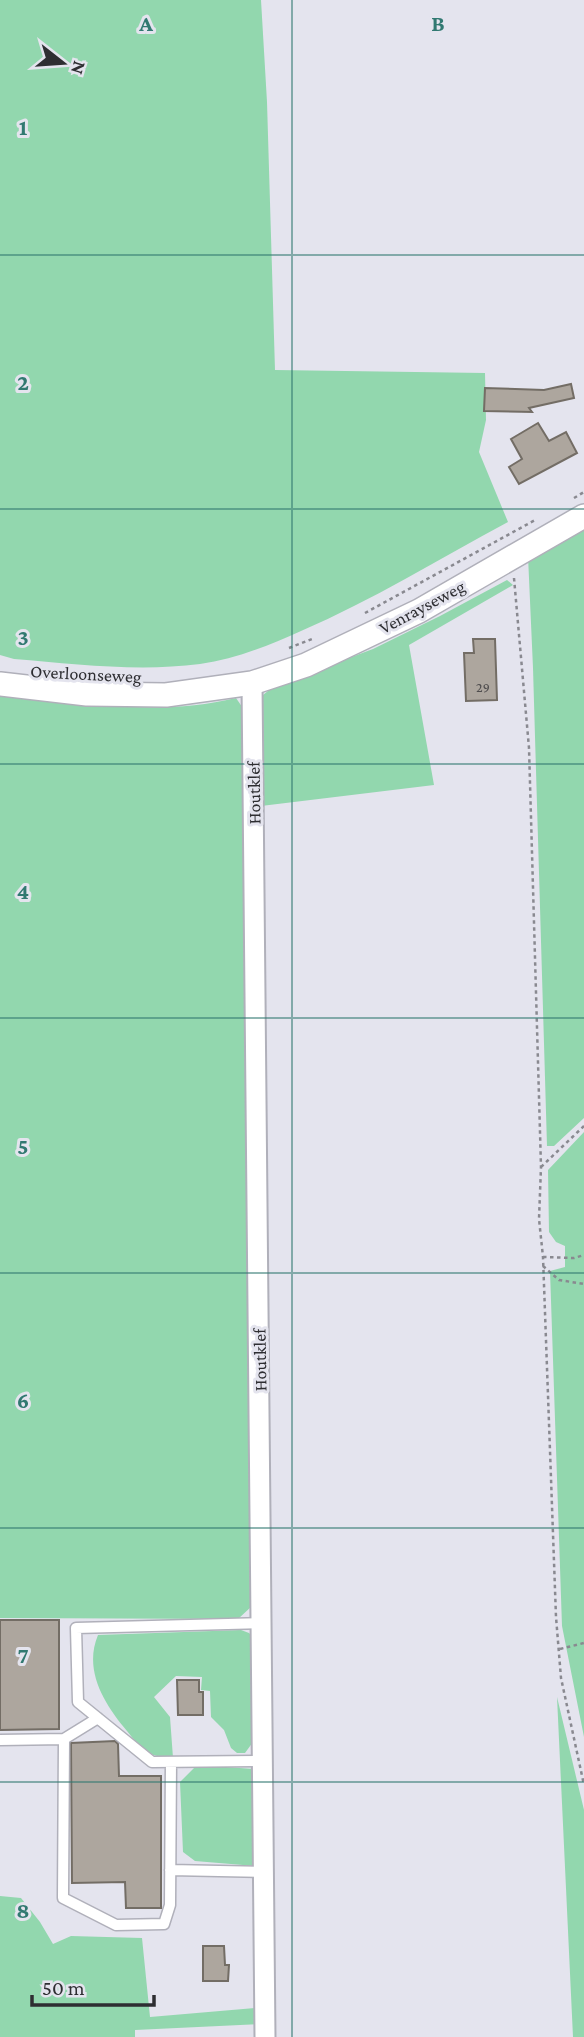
<svg xmlns="http://www.w3.org/2000/svg" width="584" height="2037" font-family="'Crimson Pro',serif">
<rect width="100%" height="100%" fill="#e4e4ee"/>
<path fill="#92d7ae" d="M 0,0 L 261,0 L 267,102 L 275,370 L 485,373 L 486,420 L 479,452 L 508,522 C 439,559 373,600 301,631 C 268,646 235,659 200,664 C 138,672 75,664 14,659 L 0,655 Z
M 584,523 L 584,1118 L 554,1146 L 547,1146 L 533,668 L 528,556 Z
M 507,580 L 513,585 L 409,645 L 434,785 L 261,806 L 260,705 L 263,695 L 274,686 L 373,649 L 440,616 Z
M 0,692 C 77,703 159,717 236,698 L 247,714 L 252,1606 L 238,1619 L 0,1618 Z
M 584,1132 L 584,1737 L 562,1626 L 550,1271 L 565,1267 L 565,1246 L 556,1242 L 549,1232 L 548,1170 Z
M 241,1630 L 249,1633 L 255,1639 L 253,1742 L 245,1753 L 237,1753 L 231,1748 L 224,1730 L 211,1717 L 210,1691 L 201,1690 L 202,1677 L 176,1676 L 154,1697 L 170,1717 L 173,1758 C 167,1757 157,1757 151,1754 C 143,1750 133,1739 127,1731 C 105,1705 83,1671 98,1635 Z
M 557,1697 L 584,1810 L 584,2037 L 573,2037 Z
M 197,1765 L 254,1769 L 255,1866 L 195,1861 L 183,1852 L 180,1782 Z
M 0,1896 L 21,1898 L 40,1922 L 53,1944 L 71,1936 L 142,1938 L 150,2017 L 255,2008 L 259,2024 L 135,2030 L 135,2037 L 0,2037 Z"/>
<path fill="#ada69e" stroke="#736d65" stroke-width="2" d="M 571,384 L 574,398 L 529,408 L 532,412 L 484,411 L 485,388 L 544,390 Z
M 538,423 L 549,441 L 566,432 L 577,453 L 519,484 L 509,467 L 522,459 L 511,439 Z
M 473,639 L 495,639 L 497,700 L 466,701 L 464,653 L 474,653 Z
M 0,1620 L 59,1620 L 59,1729 L 0,1730 Z
M 177,1680 L 199,1680 L 199,1692 L 203,1692 L 203,1715 L 178,1715 Z
M 115,1741 L 118,1744 L 119,1776 L 161,1776 L 161,1908 L 126,1908 L 125,1882 L 72,1883 L 71,1743 Z
M 203,1946 L 224,1946 L 225,1965 L 229,1965 L 228,1981 L 203,1981 Z"/>
<g fill="none" stroke-linecap="round" stroke-linejoin="round">
<defs>
<path id="service" d="M 262,1623 L 76,1628 L 78,1702 L 152,1762 L 264,1761
M 64,1739 L 63,1898 L 116,1925 L 164,1924 L 170,1905 L 171,1762
M 0,1740 L 64,1739 L 98,1718
M 170,1870 L 264,1872"/>
<path id="minor" d="M 252,683 L 265,2037"/>
<path id="tertiary" d="M 0,684 L 87,694 L 166,695 L 252,683 L 306,665 L 419,611 L 584,516"/>
</defs>
<use href="#service" stroke="#b0b0ba" stroke-width="13"/>
<use href="#minor" stroke="#b0b0ba" stroke-width="23"/>
<use href="#tertiary" stroke="#b0b0ba" stroke-width="26"/>
<path stroke="#898990" stroke-width="2.5" stroke-dasharray="3.5 3.5" stroke-linecap="butt" d="M 574,498 L 584,492
M 514,578 L 529,748 L 541,1167 L 539,1219 L 543,1257 L 556,1617 L 561,1678 L 584,1785
M 365,613 L 537,519
M 289,648 L 312,639
M 541,1167 L 584,1126
M 543,1257 L 574,1258 L 584,1255
M 543,1266 L 559,1280 L 584,1284
M 560,1649 L 584,1643"/>
<use href="#service" stroke="#fff" stroke-width="10"/>
<use href="#minor" stroke="#fff" stroke-width="19"/>
<use href="#tertiary" stroke="#fff" stroke-width="23"/>
</g>
<path fill="none" stroke="#317971" stroke-width="2" stroke-opacity="0.55" d="M 292,0 L 292,2037M 0,255 L 584,255M 0,509 L 584,509M 0,764 L 584,764M 0,1018 L 584,1018M 0,1273 L 584,1273M 0,1528 L 584,1528M 0,1782 L 584,1782"/>
<g text-anchor="middle" dominant-baseline="central" stroke-width="6" stroke-linejoin="round" paint-order="stroke">
<g font-size="14" fill="#4e4c4d">
<text x="483" y="687">29</text>
</g>
<g font-size="18" fill="#2e2e32" stroke="#e4e4ee">
<text transform="translate(422 607) rotate(-28)">Venrayseweg</text>
<text transform="translate(86 674) rotate(3)">Overloonseweg</text>
<text transform="translate(254 793) rotate(-91)">Houtklef</text>
<text transform="translate(260 1360) rotate(-91)">Houtklef</text>
</g>
</g>
<g font-size="23" text-anchor="middle" font-weight="bold" fill="#317971" stroke="#e4e4ee" stroke-width="6" stroke-linejoin="round" paint-order="stroke">
<text x="146" y="31">A</text>
<text x="438" y="31">B</text>
<text x="23" y="135">1</text>
<text x="23" y="390">2</text>
<text x="23" y="645">3</text>
<text x="23" y="899">4</text>
<text x="23" y="1154">5</text>
<text x="23" y="1408">6</text>
<text x="23" y="1663">7</text>
<text x="23" y="1918">8</text>
</g>
<g transform="translate(63 63) rotate(107)" stroke="#e4e4ee" stroke-width="5" paint-order="stroke">
<path d="M0-5L12 26L0 18L-12 26Z" fill="#2e2e32"/>
<text y="-10" font-size="19" font-weight="bold" text-anchor="middle" fill="#2e2e32">N</text>
</g>
<path d="M32 1995v10h122v-10" fill="none" stroke="#2e2e32" stroke-width="3.5"/>
<text x="42" y="1995" font-size="21" fill="#2e2e32" stroke="#e4e4ee" stroke-width="5" paint-order="stroke">50 m</text>
</svg>
